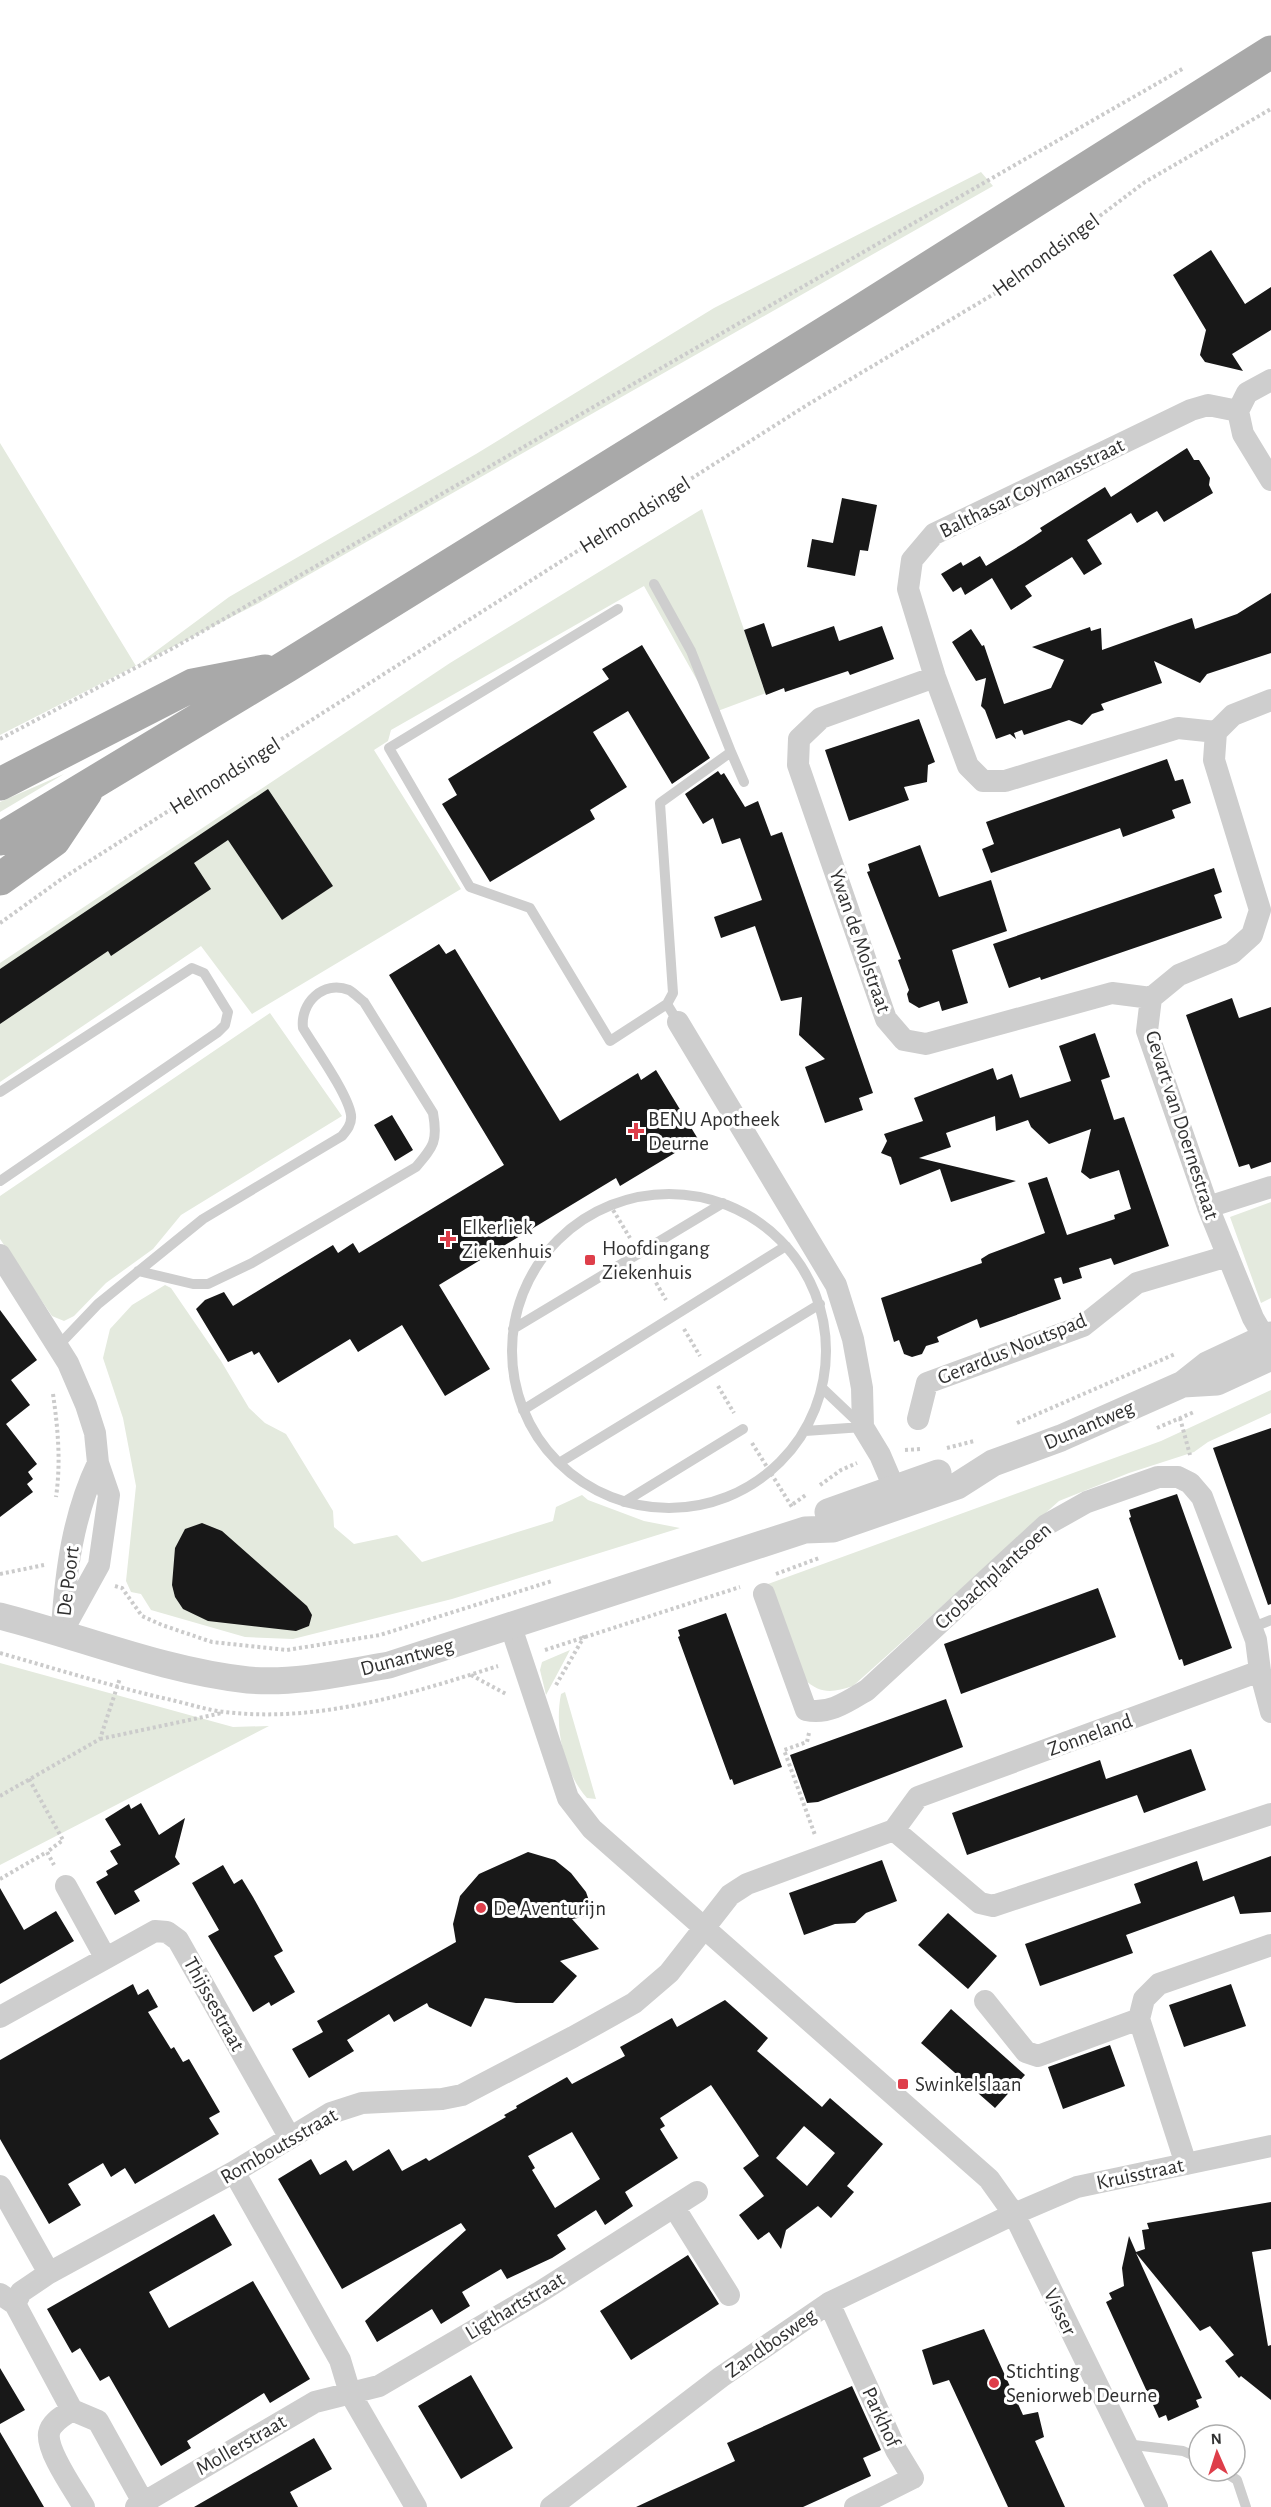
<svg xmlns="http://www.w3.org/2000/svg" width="1271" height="2507" font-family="'Alegreya Sans',sans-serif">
<rect width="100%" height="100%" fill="#fff"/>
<path fill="#e4eade" d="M 981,172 L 993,186 L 259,603 L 0,735 L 0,443 L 136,666 L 229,597 L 476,454 L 714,308 Z
M 702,509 L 766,693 L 715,712 L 644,586 L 391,730 L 388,741 L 374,750 L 461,889 L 252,1014 L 201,946 L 0,1082 L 0,963 L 450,663 Z
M 64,774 L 0,812 L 0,802 Z
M 270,1013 L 342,1116 L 181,1215 L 153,1249 L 106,1283 L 74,1316 L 64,1321 L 52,1316 L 0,1239 L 0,1196 Z
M 1271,1202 L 1271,1298 L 1261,1303 L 1230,1217 Z
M 165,1285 L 171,1288 L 221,1361 L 249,1408 L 265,1423 L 286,1434 L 333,1511 L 334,1527 L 354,1544 L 397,1535 L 422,1562 L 553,1521 L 556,1507 L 582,1495 L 588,1500 L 644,1521 L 680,1528 L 452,1599 L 293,1639 L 245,1637 L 151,1610 L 141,1594 L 131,1592 L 126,1581 L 136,1486 L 123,1418 L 103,1358 L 110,1329 L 132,1305 Z
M 1271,1390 L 1271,1413 L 1208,1442 L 1194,1452 L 1129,1473 L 1059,1501 L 853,1686 C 832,1693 820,1694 804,1679 L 768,1584 L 1161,1441 Z
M 570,1650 L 546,1695 L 540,1670 L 542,1662 Z
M 0,1663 L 233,1727 L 269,1726 L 0,1865 Z
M 565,1692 L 596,1799 L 587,1798 C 564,1772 554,1729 561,1694 Z"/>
<path fill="#181818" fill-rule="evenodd" d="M 1211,250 L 1245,304 L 1271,287 L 1271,330 L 1232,354 L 1243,371 L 1205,362 L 1200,355 L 1206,330 L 1173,275 Z
M 1187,448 L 1194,460 L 1199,460 L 1210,478 L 1209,485 L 1213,493 L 1164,522 L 1157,511 L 1137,523 L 1131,513 L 1087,540 L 1102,564 L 1084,575 L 1072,557 L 1025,586 L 1032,596 L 1011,610 L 992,578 L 965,595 L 961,587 L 953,592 L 941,574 L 961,562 L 963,566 L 980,556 L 986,566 L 1024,543 L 1042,531 L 1040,528 L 1105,487 L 1111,497 Z
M 842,498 L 877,505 L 868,551 L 860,550 L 855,576 L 807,567 L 812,539 L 833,543 Z
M 1271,593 L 1271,653 L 1207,674 L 1200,683 L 1154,661 L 1162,683 L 1101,704 L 1104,710 L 1092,714 L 1082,725 L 1069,720 L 1024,735 L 1022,730 L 1014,733 L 1016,739 L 1010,734 L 996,739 L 985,710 L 981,706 L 986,678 L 976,681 L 952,642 L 971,629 L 982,646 L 984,645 L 1004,704 L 1051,688 L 1064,660 L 1032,647 L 1090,627 L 1091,631 L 1101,628 L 1102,650 L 1192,618 L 1195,629 L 1237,614 Z
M 764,623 L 772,647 L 834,626 L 839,641 L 882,626 L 894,659 L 850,675 L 848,671 L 785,692 L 784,688 L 766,695 L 744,630 Z
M 642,645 L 710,758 L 672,784 L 628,711 L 593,732 L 627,787 L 590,810 L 595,819 L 490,882 L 442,804 L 457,795 L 448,779 L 609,679 L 602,669 Z
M 919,719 L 935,762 L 928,765 L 927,782 L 904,787 L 909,800 L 849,821 L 825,750 Z
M 1167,759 L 1175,781 L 1183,779 L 1191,803 L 1172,810 L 1175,818 L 1123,837 L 1120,828 L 991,873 L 982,849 L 994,844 L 986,822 Z
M 718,771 L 721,775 L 724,773 L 745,807 L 758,801 L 771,836 L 782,832 L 873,1093 L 859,1098 L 863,1110 L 825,1123 L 805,1067 L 825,1059 L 799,1035 L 802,997 L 781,1001 L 755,926 L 721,938 L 714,917 L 762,900 L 740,838 L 722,844 L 713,818 L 703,824 L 685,794 Z
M 268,789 L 333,886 L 282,920 L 228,840 L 194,863 L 211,889 L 111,956 L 108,951 L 0,1024 L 0,969 Z
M 920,845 L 939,897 L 991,880 L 1007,931 L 952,950 L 968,1003 L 942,1011 L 939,1001 L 919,1008 L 909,1002 L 907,994 L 909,990 L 898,960 L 901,959 L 867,872 L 870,871 L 868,864 Z
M 1214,868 L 1222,892 L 1214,895 L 1222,918 L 1041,980 L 1040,977 L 1009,988 L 993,944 Z
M 439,944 L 446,954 L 455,949 L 560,1121 L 638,1073 L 641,1080 L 656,1070 L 698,1139 L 620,1186 L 616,1178 L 439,1285 L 490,1369 L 445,1396 L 402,1325 L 358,1352 L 350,1339 L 278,1383 L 259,1352 L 254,1355 L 252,1351 L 228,1362 L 196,1309 L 205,1300 L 224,1292 L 233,1306 L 333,1245 L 338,1253 L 353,1243 L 359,1253 L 504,1165 L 389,975 Z
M 1232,998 L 1239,1018 L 1271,1007 L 1271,1162 L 1251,1169 L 1249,1164 L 1239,1167 L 1186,1015 Z
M 1095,1033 L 1110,1077 L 1101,1080 L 1114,1120 L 1124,1117 L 1169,1246 L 1114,1265 L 1111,1258 L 1079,1268 L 1082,1278 L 1063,1284 L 1061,1277 L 1054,1279 L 1061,1299 L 980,1328 L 977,1319 L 937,1337 L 939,1342 L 926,1346 L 922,1354 L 912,1357 L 904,1354 L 899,1340 L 894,1342 L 881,1298 L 982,1263 L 981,1259 L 989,1254 L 1045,1233 L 1028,1183 L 1047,1177 L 1067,1235 L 1115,1219 L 1114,1215 L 1131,1209 L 1119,1170 L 1090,1179 L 1081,1172 L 1091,1129 L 1049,1144 L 1031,1127 L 1028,1120 L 996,1131 L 995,1116 L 946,1133 L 951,1147 L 919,1158 L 1016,1181 L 951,1202 L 940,1169 L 900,1185 L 891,1157 L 881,1153 L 887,1141 L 884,1134 L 923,1121 L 914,1098 L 993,1068 L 997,1080 L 1012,1074 L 1020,1098 L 1071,1081 L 1059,1046 Z
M 392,1115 L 413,1150 L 395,1161 L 374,1125 Z
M 0,1310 L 37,1360 L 11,1380 L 30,1405 L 6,1424 L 37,1464 L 28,1472 L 33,1479 L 27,1484 L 33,1492 L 0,1517 Z
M 1271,1428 L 1271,1604 L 1268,1605 L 1213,1448 Z
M 1177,1494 L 1232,1648 L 1184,1666 L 1182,1659 L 1179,1660 L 1129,1518 L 1131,1517 L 1129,1510 Z
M 202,1523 L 222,1531 L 307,1606 L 312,1615 L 309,1626 L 296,1631 L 208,1621 L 183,1609 L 175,1597 L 172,1585 L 175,1548 L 185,1529 Z
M 1098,1588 L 1116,1637 L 961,1694 L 944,1644 Z
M 726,1613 L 782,1767 L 734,1785 L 732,1779 L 730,1780 L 678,1637 L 680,1636 L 678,1630 Z
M 946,1699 L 963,1747 L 818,1802 L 807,1803 L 790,1755 Z
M 1191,1749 L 1206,1790 L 1144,1813 L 1137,1795 L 967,1855 L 952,1813 L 1100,1760 L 1106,1779 Z
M 141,1803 L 159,1835 L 185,1818 L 175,1857 L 180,1864 L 134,1891 L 140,1901 L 115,1915 L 96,1882 L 108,1875 L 106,1871 L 118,1864 L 110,1851 L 121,1845 L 105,1819 L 129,1804 L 131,1809 Z
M 528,1852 L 555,1860 L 571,1873 L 586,1892 L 594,1915 L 572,1919 L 599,1949 L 560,1961 L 577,1976 L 553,2003 L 516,2003 L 485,1998 L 471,2027 L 429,2007 L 427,2003 L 394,2022 L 389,2014 L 347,2040 L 354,2051 L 309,2078 L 292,2049 L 323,2032 L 317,2021 L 456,1942 L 453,1924 L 460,1896 L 479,1874 Z
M 1271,1856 L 1271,1912 L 1240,1914 L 1234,1896 L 1126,1935 L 1133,1953 L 1040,1986 L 1025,1944 L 1141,1903 L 1134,1884 L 1197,1861 L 1203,1881 Z
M 882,1860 L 897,1901 L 866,1913 L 855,1923 L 835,1924 L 804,1935 L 789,1893 Z
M 223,1865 L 234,1884 L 242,1879 L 253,1897 L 283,1951 L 274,1956 L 295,1992 L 271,2006 L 269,2002 L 253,2012 L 208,1936 L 219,1930 L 192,1883 Z
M 0,1888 L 24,1930 L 56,1911 L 74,1941 L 0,1984 Z
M 948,1913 L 997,1956 L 968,1989 L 918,1945 Z
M 133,1984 L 138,1995 L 148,1989 L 158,2007 L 148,2012 L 171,2049 L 174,2047 L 183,2062 L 189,2059 L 220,2112 L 209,2118 L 219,2134 L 135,2184 L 125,2168 L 111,2177 L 103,2163 L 68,2184 L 81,2205 L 49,2224 L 0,2139 L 0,2060 Z
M 1231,1984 L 1246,2026 L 1184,2047 L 1169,2005 Z
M 725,2000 L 768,2038 L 757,2051 L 822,2107 L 830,2098 L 883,2144 L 847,2186 L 854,2192 L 831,2218 L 818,2206 L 786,2230 L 781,2249 L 769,2232 L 758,2240 L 739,2215 L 764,2196 L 743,2168 L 759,2156 L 711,2085 L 660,2118 L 665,2126 L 660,2129 L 678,2158 L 625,2192 L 633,2206 L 605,2225 L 596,2210 L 557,2235 L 566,2249 L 552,2258 L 507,2279 L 501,2269 L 462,2292 L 470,2306 L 441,2324 L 432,2309 L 377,2342 L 365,2321 L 466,2230 L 461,2223 L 342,2289 L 278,2179 L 311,2159 L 320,2175 L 346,2160 L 353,2171 L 389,2149 L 402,2171 L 426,2158 L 429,2161 L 506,2117 L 504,2115 L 517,2108 L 516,2106 L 567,2077 L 572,2084 L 625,2056 L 620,2047 L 672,2018 L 677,2027 ZM 804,2126 L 835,2153 L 807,2186 L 776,2158 ZM 572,2132 L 600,2179 L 555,2208 L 532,2170 L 535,2168 L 528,2156 Z
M 951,2009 L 1025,2075 L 995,2108 L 921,2043 Z
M 1110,2045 L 1125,2086 L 1063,2109 L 1048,2067 Z
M 1271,2202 L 1271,2249 L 1252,2252 L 1268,2346 L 1271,2345 L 1271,2400 L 1241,2376 L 1239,2378 L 1225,2361 L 1234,2355 L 1210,2326 L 1200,2331 L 1136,2253 L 1202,2398 L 1196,2400 L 1199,2407 L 1168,2421 L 1166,2415 L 1159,2418 L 1106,2302 L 1112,2299 L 1109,2293 L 1124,2286 L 1122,2268 L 1129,2236 L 1136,2252 L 1145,2249 L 1142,2230 L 1149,2229 L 1147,2223 Z
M 214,2214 L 232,2245 L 149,2292 L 169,2328 L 253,2281 L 310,2379 L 270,2403 L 264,2393 L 187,2441 L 191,2448 L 161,2466 L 109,2376 L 100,2381 L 80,2348 L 72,2353 L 47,2309 Z
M 688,2255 L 719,2304 L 631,2360 L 600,2311 Z
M 984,2329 L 1023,2415 L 1038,2412 L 1044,2437 L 1035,2441 L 1065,2507 L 1008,2507 L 949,2380 L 933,2385 L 922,2350 Z
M 0,2368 L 25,2410 L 0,2424 Z
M 471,2375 L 513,2448 L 461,2479 L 418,2406 Z
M 852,2386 L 881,2450 L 863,2458 L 871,2476 L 803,2507 L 636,2507 L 735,2461 L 727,2443 Z
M 0,2432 L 33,2488 L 44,2507 L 0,2507 Z
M 314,2438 L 332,2469 L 290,2492 L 298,2507 L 194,2507 Z"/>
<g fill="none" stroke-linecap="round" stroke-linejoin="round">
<path stroke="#cbcbcb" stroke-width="4" stroke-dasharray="3 3" stroke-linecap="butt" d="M 0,739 L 175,647 L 1184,68
M 0,923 L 63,878 L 807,405 L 1004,288 L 1145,182 L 1271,109
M 610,1205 L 630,1238
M 647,1267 L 666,1300
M 684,1329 L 700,1356
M 718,1386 L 734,1413
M 53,1394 C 58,1429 61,1462 56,1497
M 1180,1418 L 1190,1455
M 1017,1423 L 1175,1354
M 1157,1428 L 1194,1412
M 752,1443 L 792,1507
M 947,1448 L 974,1441
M 905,1450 L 921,1449
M 820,1485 L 841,1470 L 857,1463
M 793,1504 L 807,1494
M 0,1574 L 44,1565
M 776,1574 L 819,1558
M 115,1586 L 122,1588 L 142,1616 L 162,1625 L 212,1642 L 287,1650 L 380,1635 L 552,1581
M 545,1650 L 740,1587
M 0,1653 C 56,1669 111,1686 167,1699 C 186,1703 206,1710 225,1712 C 319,1723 410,1694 498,1666
M 471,1675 L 506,1694
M 556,1685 L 585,1635
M 809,1733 L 807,1742 L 784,1750 L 815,1835
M 100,1739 L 222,1713
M 29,1779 L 63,1840 L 47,1852 L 54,1865
M 0,1796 L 100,1739 L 120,1678
M 0,1879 L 47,1852"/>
<path stroke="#cecece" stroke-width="10" d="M 654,584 L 691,651 L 731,752 L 660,803 L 673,993 L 667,1004
M 618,609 L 389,748 L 470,887 L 530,908 L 610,1041 L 667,1004 L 678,1022
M 731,752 L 744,782
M 0,1092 L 192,968 L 204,973 L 228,1012 L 225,1025 L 218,1032 L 0,1181
M512 1351a157 157 0 1 1 314 0a157 157 0 1 1-314 0Z
M 513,1329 L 723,1203
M 58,1346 L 98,1304 L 203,1219 L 342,1136 C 347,1130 352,1124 351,1115 C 348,1094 315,1048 303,1028 C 300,1003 323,980 349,990 C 354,993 360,999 364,1002 L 433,1113 C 438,1141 434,1146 416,1167 L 252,1263 L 208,1284 L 193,1284 L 138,1271
M 822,1388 L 861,1425
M 523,1410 L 786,1246
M 805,1431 L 863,1427
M 559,1463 L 820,1304
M 624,1502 L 743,1429
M 1251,1628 L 1271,1620
M 1126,2444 L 1183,2451 L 1199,2458
M 1223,2471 L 1237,2480 L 1246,2507"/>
<path stroke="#cecece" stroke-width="22" d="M 1271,380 L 1247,393 L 1238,411 L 1243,434 L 1271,480
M 935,677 L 821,718 L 799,739 L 798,765 L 886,1019 L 904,1040 L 926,1044 L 1112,993 L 1151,998
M 1271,700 L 1233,715 L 1216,732 L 1214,760 L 1260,910 L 1252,935 L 1232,953 L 1179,975 L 1151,998 L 1147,1031 L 1208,1207 L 1253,1318 L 1271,1349
M 1216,732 L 1178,728 L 1005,781 L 983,781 L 968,766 L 935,677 L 908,589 L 912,560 L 934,534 L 1191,410 L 1208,405 L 1238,411
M 678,1022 L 836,1285 L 853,1339 L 862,1388 L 863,1427 L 880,1455 L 901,1504
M 1208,1207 L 1271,1187
M 0,1255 L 68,1363 L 86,1405 L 95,1433 L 98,1463 L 109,1495 L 99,1565 L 62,1632
M 918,1419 L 927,1383 L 1083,1326 L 1137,1283 L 1228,1256
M 764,1594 L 806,1710 C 829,1715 847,1702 867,1690 L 1046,1525 L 1087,1502 L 1158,1477 L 1178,1477 L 1190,1483 L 1202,1497 L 1256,1640 L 1260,1671
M 62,1627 C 66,1570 73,1515 98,1463
M 511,1627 L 568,1798 L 592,1829 L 989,2179 L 1014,2214 L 1157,2507
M 894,1830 L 980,1903 L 993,1906 L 1271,1814
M 66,1886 L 105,1957
M 985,2001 L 1026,2052 L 1038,2056 L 1139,2019
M 0,2017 L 155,1931 L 167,1932 L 178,1940 L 290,2138
M 1186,2164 L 1139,2019 L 1144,1999 L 1159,1984 L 1271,1945
M 234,2172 L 340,2360 L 350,2393 L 416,2507
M 0,2186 L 49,2273
M 674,2207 L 729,2295
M 0,2294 L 15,2304 L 72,2410 L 98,2421 L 143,2502
M 829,2303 L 896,2450 L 913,2478 L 855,2507
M 15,2304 L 21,2292 L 49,2273 L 234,2172 L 331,2113 L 362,2103 L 442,2099 L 462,2095 L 573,2037 L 634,2003 L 669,1973 L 730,1895 L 747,1884 L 894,1830 L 918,1797 L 1260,1671 L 1271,1712
M 72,2410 C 63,2416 51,2422 49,2433 C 46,2451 75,2491 84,2507
M 136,2507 L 315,2402 L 379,2386 L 540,2292 L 697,2192
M 551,2507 L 721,2377 L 829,2303 L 1014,2214 L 1077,2187 L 1271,2146"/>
<path stroke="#cecece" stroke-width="27" d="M 1183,1384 L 1217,1382 L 1271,1357
M 828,1512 L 938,1473
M 0,1616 C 82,1637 164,1671 248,1680 C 295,1684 343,1673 389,1665 L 805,1530 L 833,1529 L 957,1486 L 993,1463 L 1061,1438 L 1183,1384 L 1207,1365 L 1271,1335"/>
<path stroke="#a9a9a9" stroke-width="33" d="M 0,784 L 193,685 L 265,671
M 0,839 L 287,666 L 857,313 L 1271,52
M 0,879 L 54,840 L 86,792"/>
</g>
<g fill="#de3e4a" stroke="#fff" stroke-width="2">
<path d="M633 1122h6v6h6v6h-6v6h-6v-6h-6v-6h6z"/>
<path d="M445 1230h6v6h6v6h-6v6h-6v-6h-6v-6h6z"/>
<rect x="584" y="1254" width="12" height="12" rx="3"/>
<circle cx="481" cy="1908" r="6"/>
<rect x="897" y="2078" width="12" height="12" rx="3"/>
<circle cx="994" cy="2383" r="6"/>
</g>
<g text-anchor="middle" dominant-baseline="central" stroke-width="6" stroke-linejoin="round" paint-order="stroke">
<g font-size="21" fill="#313131" stroke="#fff">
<text transform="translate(1046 255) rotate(-36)">Helmondsingel</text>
<text transform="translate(1032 488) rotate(-26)">Balthasar Coymansstraat</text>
<text transform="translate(635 515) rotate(-32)">Helmondsingel</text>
<text transform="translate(225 776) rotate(-32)">Helmondsingel</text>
<text transform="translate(860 941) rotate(71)">Ywan de Molstraat</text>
<text transform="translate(1182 1125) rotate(72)">Gevart van Doernestraat</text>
<text transform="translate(1012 1349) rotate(-22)">Gerardus Noutspad</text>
<text transform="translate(1089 1425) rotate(-23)">Dunantweg</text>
<text transform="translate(993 1576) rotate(-42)">Crobachplantsoen</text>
<text transform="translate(68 1581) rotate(-83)">De Poort</text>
<text transform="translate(407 1657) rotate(-15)">Dunantweg</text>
<text transform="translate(1090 1735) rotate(-20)">Zonneland</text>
<text transform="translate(214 2004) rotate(61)">Thijssestraat</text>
<text transform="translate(279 2146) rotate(-30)">Romboutsstraat</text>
<text transform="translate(1140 2174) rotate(-12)">Kruisstraat</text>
<text transform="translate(515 2306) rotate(-31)">Ligthartstraat</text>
<text transform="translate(1060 2312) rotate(64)">Visser</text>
<text transform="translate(771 2343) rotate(-35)">Zandbosweg</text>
<text transform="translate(881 2417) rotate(65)">Parkhof</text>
<text transform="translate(241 2445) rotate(-30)">Mollerstraat</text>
</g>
<g font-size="21" fill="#313131" stroke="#fff" text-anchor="start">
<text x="648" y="1119">BENU Apotheek<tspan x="648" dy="24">Deurne</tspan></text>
<text x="462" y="1227">Elkerliek<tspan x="462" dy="24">Ziekenhuis</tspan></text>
<text x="602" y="1248">Hoofdingang<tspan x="602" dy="24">Ziekenhuis</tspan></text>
<text x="493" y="1908">De Aventurijn</text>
<text x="915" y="2084">Swinkelslaan</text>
<text x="1006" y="2371">Stichting<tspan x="1006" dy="24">Seniorweb Deurne</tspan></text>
</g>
</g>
<g transform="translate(1217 2453) rotate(357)"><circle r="28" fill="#ffffff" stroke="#adadad" stroke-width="1.5"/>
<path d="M0-4.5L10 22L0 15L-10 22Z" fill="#de3e4a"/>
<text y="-9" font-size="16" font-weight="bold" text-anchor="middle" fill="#313131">N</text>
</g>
</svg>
